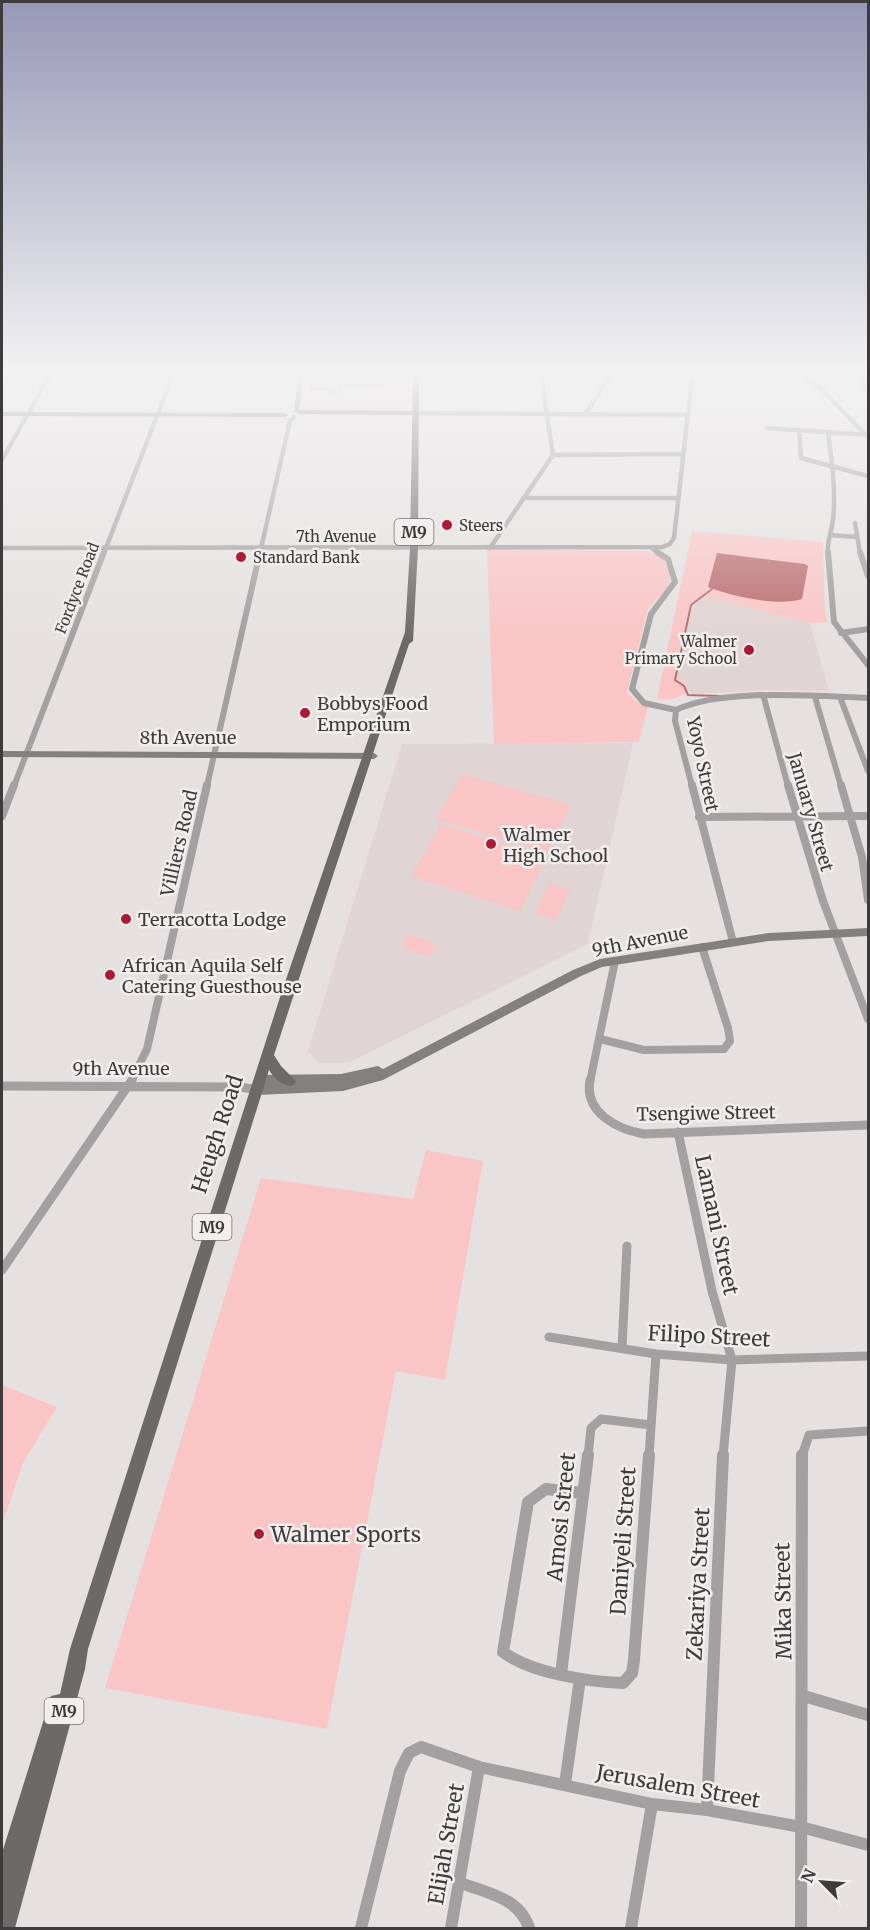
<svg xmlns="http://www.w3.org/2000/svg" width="870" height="1930" font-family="Merriweather,serif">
<rect width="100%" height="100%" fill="#e5e1e1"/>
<path fill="#e1d4d4" d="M 304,369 L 414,369 L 410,408 L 402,411 L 301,410 L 298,407 Z
M 422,369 L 480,369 L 481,383 L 424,383 Z
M 703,596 L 810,623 L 829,691 L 767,690 L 691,694 L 683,681 L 674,678 L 690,604 Z
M 633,743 L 588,944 L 348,1063 L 319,1063 L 308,1051 L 402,744 Z"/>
<path fill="#fac5c5" d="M 692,531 L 823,542 L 825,614 L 828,622 L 810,623 L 703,596 L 690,604 L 674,678 L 683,681 L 689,692 L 673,699 L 657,699 Z
M 487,549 L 646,551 L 662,556 L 670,574 L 669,583 L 666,590 L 648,608 L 627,692 L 634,700 L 648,707 L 639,742 L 494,744 Z
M 462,774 L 571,805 L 547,852 L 436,819 Z
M 441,824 L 546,857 L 520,911 L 411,876 Z
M 549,883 L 570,889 L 557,920 L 535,913 Z
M 409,934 L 437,944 L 430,957 L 401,947 Z
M 426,1150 L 483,1161 L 445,1380 L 396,1371 L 327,1729 L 105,1688 L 261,1178 L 413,1199 Z
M 2,1385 L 57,1407 L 23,1463 L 2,1525 Z"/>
<path fill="#bc6d6e" d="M 717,553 L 805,564 L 808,566 L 802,599 C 779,607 731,596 708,587 Z"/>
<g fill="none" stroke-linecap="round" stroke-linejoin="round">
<path stroke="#bc6d6e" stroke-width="2" d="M 712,589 L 691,605 L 675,680 L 684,686 L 688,695 L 719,696"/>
</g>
<path fill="#c6c2c2" stroke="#b0abab" stroke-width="1.5" d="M 316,369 L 381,371 L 380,386 L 341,386 L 340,394 L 329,394 L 329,391 L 324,389 L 310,389 Z"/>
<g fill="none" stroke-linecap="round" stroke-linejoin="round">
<path stroke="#a2a0a0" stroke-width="4.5" d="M 787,369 L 817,385 L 868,437
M 849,369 L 862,380 L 868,393
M 414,413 L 688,415
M 585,415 L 615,369
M 767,428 L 868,435
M 799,430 L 801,458 L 868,476
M 553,455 L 682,454
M 2,460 L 53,369
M 523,498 L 678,498
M 855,523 L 860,553
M 830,535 L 856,537
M 2,548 L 662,547 L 670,544 L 674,538 L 693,369
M 490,548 L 553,455 L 540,369
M 653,549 L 659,553
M 104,553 L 175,369
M 260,553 L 290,421 L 294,417
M 828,553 C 827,542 830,536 832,526 C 837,499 832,461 828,433"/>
<path stroke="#a2a0a0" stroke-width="6" d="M 657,552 L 668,559 L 675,582 L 651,614 L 632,689 L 644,703 L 676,710
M 828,552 L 834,622 L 868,665
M 860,552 L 868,576
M 841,633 L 868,629
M 815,697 L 841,786
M 840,697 L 868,771
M 764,698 L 788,786
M 14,786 L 104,552
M 207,786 L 260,552
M 692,786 L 675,721 L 676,710 C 723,688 815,696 868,698"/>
<path stroke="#a2a0a0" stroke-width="8" d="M 692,785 L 733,942
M 788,785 L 823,901 L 868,1019
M 841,785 L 862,857 L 868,900
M 2,816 L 14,785
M 699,817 L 868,816
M 600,1039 L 644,1050 L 724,1049 L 730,1041 L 728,1028 L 702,947
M 131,1082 L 147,1049 L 207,785
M 590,1082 L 615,961"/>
<path stroke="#a2a0a0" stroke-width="9" d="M 590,1080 C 584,1112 616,1129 644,1134 L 868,1125
M 2,1086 L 240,1087 L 258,1090
M 678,1132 L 712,1291 L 732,1360 L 723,1456
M 2,1270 L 132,1080
M 549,1337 L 656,1354 L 732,1360 L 868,1356
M 622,1348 L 627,1246
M 588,1456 L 591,1428 L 601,1419 L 651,1425
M 649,1456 L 656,1354
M 802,1456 L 809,1435 L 868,1431"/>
<path stroke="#a2a0a0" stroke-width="12" d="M 583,1493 L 546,1489 L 528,1502 L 503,1652 C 531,1673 589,1682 623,1683 L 632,1673 L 634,1660 L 649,1455
M 561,1674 L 588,1455
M 804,1696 L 868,1715
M 565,1784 L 580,1679
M 707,1810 L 723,1455
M 461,1883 C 487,1893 520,1898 529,1928
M 361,1928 L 400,1771 L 409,1753 L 421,1747 L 479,1767 L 652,1804 L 707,1810 L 801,1827 L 868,1845
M 451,1928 L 479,1767
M 631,1928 L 652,1804
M 801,1928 L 802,1455"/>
<path fill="#838080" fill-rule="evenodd" d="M 299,369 L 305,369 L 299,410 L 414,411 L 417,413 L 414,415 L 299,414 L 294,412 Z
M 2,412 L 285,413 L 288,415 L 285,417 L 2,416 Z
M 2,751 L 374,753 L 378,756 L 374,759 L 2,757 Z
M 868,928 L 868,936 L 769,941 L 602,967 L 581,976 L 383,1080 L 343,1091 L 258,1095 L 254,1093 L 252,1090 L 254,1087 L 264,1085 L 256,1083 L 254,1080 L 256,1077 L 260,1075 L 341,1074 L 378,1066 L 383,1069 L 573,970 L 600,959 L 769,933 Z"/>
<path fill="#6c6969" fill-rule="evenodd" d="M 413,369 L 419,369 L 418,548 L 413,641 L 409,644 L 274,1055 L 281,1066 L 296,1081 L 294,1085 C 284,1088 274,1078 269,1070 L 88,1649 L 85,1669 L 15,1928 L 2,1928 L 3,1894 L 2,1894 L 2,1853 L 49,1703 L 51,1696 L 60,1694 L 70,1649 L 282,991 L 405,632 L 410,548 Z"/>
</g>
<linearGradient id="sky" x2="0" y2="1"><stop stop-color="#9698b7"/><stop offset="0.58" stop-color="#f3f2f2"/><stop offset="1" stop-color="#f3f2f2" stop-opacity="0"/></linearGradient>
<rect width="870" height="639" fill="url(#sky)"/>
<g fill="#ae1a34" stroke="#f2eeee" stroke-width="2">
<circle cx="447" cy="525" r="6"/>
<circle cx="241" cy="557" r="6"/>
<circle cx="749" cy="650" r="6"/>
<circle cx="305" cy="713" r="6"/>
<circle cx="491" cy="844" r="6"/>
<circle cx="126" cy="919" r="6"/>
<circle cx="110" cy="975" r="6"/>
<circle cx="259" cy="1534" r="6"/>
</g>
<g text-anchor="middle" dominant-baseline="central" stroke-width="5" stroke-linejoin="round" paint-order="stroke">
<g font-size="15" fill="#3d3b3b" stroke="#f2eeee" text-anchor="start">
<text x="459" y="525">Steers</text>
<text x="253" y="557">Standard Bank</text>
<text x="737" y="641" text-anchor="end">Walmer<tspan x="737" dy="17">Primary School</tspan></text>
</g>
<g font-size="15" fill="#3d3b3b" stroke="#f2eeee">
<text x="336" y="536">7th Avenue</text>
<text transform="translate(77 588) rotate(-69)">Fordyce Road</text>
</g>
<g fill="#f2eeee" stroke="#737171" stroke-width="1.5">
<rect x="394.5" y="519" width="39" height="26" rx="4.5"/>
<rect x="192.5" y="1214" width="39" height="26" rx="4.5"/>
<rect x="44.5" y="1698" width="39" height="26" rx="4.5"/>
</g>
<g font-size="16" font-weight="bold" fill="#3d3b3b">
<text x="414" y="532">M9</text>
<text x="212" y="1227">M9</text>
<text x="64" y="1711">M9</text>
</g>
<g font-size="18" fill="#3d3b3b" stroke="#f2eeee" text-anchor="start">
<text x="317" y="703">Bobbys Food<tspan x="317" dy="21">Emporium</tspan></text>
<text x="503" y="834">Walmer<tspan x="503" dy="21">High School</tspan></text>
<text x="138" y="919">Terracotta Lodge</text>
<text x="122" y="965">African Aquila Self<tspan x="122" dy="21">Catering Guesthouse</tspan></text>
</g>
<g font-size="18" fill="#3d3b3b" stroke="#f2eeee">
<text x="188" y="737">8th Avenue</text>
<text transform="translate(703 764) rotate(78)">Yoyo Street</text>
<text transform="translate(811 812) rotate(74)">January Street</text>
<text transform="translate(179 843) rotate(-77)">Villiers Road</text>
<text transform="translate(640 941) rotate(-11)">9th Avenue</text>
<text x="121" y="1068">9th Avenue</text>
<text transform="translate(706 1113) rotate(-1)">Tsengiwe Street</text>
</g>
<g font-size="21" fill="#3d3b3b" stroke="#f2eeee">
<text transform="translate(217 1134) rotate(-72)">Heugh Road</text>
<text transform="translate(717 1225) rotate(78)">Lamani Street</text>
<text transform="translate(709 1336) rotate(3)">Filipo Street</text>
<text transform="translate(561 1517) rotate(-84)">Amosi Street</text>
<text transform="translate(623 1541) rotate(-86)">Daniyeli Street</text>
<text transform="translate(698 1584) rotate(-87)">Zekariya Street</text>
<text transform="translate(783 1601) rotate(-91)">Mika Street</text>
<text transform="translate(678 1786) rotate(10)">Jerusalem Street</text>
<text transform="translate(446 1844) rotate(-80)">Elijah Street</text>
</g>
<g font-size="21" fill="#3d3b3b" stroke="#f2eeee" text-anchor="start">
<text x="271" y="1534">Walmer Sports</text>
</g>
</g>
<rect width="870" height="1930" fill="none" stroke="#3d3b3b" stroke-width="6"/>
<g transform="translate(822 1882) rotate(295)" stroke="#f2eeee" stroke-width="4.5" paint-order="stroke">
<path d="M0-4.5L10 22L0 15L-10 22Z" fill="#3d3b3b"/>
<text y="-9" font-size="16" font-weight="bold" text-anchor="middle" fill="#3d3b3b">N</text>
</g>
</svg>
